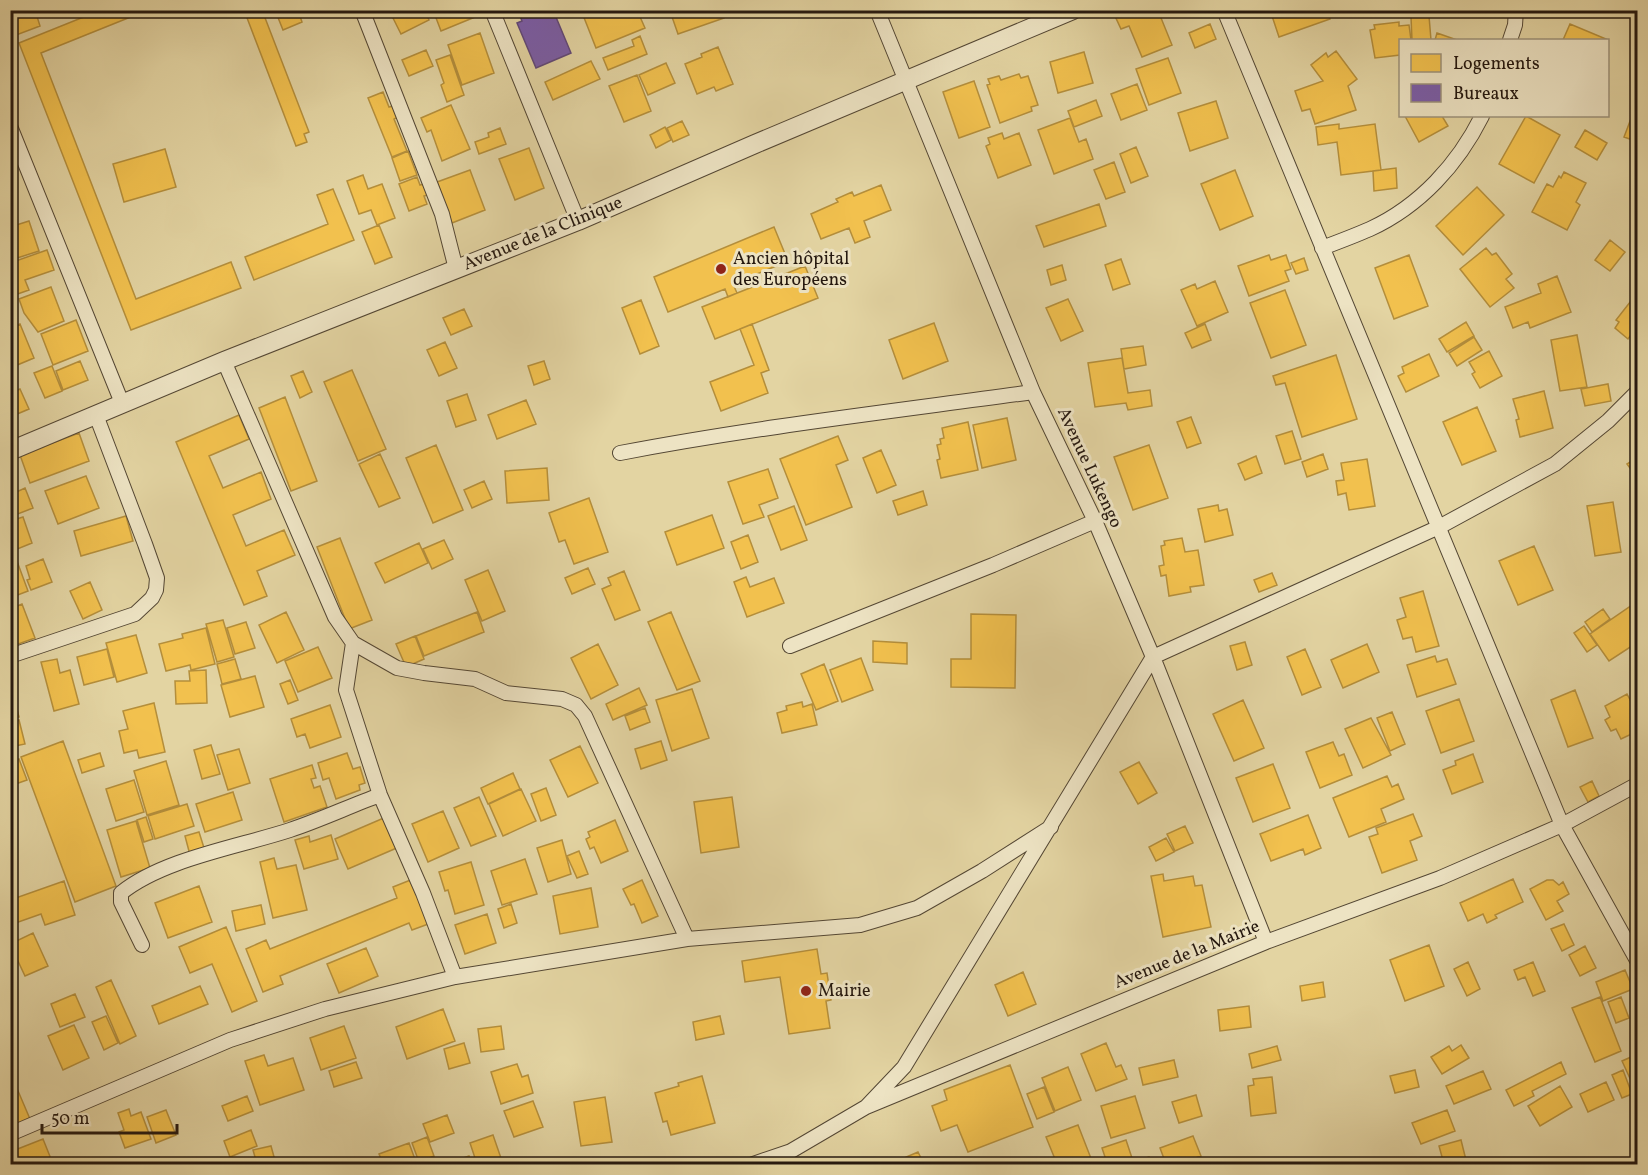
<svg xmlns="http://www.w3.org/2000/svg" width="1648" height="1175" font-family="Vollkorn,serif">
<rect width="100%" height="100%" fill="#e3d4a2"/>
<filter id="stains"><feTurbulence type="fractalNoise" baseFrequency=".00333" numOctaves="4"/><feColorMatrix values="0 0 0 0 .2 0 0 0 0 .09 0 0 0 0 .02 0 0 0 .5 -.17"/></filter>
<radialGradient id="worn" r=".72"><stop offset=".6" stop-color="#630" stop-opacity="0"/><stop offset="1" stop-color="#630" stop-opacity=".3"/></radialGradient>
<path fill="#f2c14e" stroke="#b48e3b" stroke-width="1.5" d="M 10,10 L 35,10 L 40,26 L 11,37 Z
M 101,10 L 148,10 L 41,53 L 136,299 L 231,262 L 241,288 L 131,330 L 19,43 Z
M 244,10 L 262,10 L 309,132 L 304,134 L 307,142 L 296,146 Z
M 275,10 L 298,10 L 302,22 L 283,30 Z
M 389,10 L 424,10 L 429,20 L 401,34 Z
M 433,10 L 472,10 L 475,17 L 441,31 Z
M 581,10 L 637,10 L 645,28 L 596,48 Z
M 675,10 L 721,10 L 724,18 L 678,34 L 671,14 L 676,12 Z
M 1128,10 L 1166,10 L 1159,13 L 1172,45 L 1142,57 L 1129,26 L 1121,29 L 1115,16 Z
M 1270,10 L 1328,10 L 1330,19 L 1279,37 Z
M 1429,16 L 1431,40 L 1412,40 L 1411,17 Z
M 1399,22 L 1399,26 L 1409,25 L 1411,40 L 1400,40 L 1400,55 L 1375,58 L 1370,30 L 1375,29 L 1374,25 Z
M 1210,24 L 1216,39 L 1195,48 L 1189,33 Z
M 1570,24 L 1606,39 L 1605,40 L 1563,40 Z
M 480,33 L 494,73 L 462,85 L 448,45 Z
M 1437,33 L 1457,40 L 1435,40 Z
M 640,36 L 647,54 L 608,70 L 603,58 L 634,46 L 632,40 Z
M 718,47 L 733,84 L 716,91 L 714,87 L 697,94 L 685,64 L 702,57 L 701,54 Z
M 426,50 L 433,66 L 409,76 L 402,60 Z
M 1336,51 L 1357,79 L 1348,86 L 1356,110 L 1315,124 L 1310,109 L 1302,111 L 1295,91 L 1323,81 L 1311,65 L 1326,53 L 1328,57 Z
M 1084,52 L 1093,83 L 1058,93 L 1050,62 Z
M 450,55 L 464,95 L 447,102 L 441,85 L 444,83 L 436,60 Z
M 1168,58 L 1181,93 L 1149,105 L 1136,69 Z
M 591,61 L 600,79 L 553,100 L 545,82 Z
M 666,63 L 675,83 L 648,95 L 639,75 Z
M 1019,74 L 1021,78 L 1028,76 L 1038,105 L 1031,107 L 1032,111 L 1000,123 L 987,85 L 990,84 L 988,79 L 999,76 L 1001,80 Z
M 637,75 L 651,111 L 624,122 L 609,86 Z
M 974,81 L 990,127 L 959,138 L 943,92 Z
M 1137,84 L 1147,110 L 1121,120 L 1111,94 Z
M 383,92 L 389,107 L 393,106 L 398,117 L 394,119 L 407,151 L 392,157 L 368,98 Z
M 1096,100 L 1102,116 L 1074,127 L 1068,111 Z
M 1216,101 L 1228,138 L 1190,151 L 1178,113 Z
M 451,105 L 470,149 L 442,161 L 431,130 L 427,132 L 421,118 Z
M 1405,116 L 1442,116 L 1448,126 L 1419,142 Z
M 1526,116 L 1560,135 L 1534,183 L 1499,164 Z
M 1632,116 L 1638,118 L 1638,142 L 1624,137 Z
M 1070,118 L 1079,142 L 1086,139 L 1093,159 L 1054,174 L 1038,130 Z
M 682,121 L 689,135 L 673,142 L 667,128 Z
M 1339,124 L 1339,129 L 1375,124 L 1381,170 L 1341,175 L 1337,142 L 1318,145 L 1316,127 Z
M 665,127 L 671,140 L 656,148 L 650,135 Z
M 500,128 L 506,144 L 479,154 L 475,142 L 489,137 L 488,133 Z
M 1585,130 L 1607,143 L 1597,160 L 1575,147 Z
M 1002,133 L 1004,139 L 1019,133 L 1031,165 L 998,178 L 986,146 L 990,144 L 988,138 Z
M 1136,147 L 1148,176 L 1131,183 L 1120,154 Z
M 529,148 L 544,188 L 515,200 L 499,159 Z
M 165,149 L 176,187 L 124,202 L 113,164 Z
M 408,151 L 417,175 L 400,181 L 392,158 Z
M 1114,162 L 1125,192 L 1106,199 L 1094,170 Z
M 1396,168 L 1397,188 L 1374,191 L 1373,171 Z
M 470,170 L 485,210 L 452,223 L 437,182 Z
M 1235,170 L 1253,216 L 1220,230 L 1201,184 Z
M 1564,172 L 1586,183 L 1576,202 L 1580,205 L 1567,230 L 1532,212 L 1547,184 L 1553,187 L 1559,176 L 1561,178 Z
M 363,175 L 368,189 L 382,184 L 395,218 L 377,225 L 371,210 L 359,214 L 347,181 Z
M 417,177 L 420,185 L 424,184 L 428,195 L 424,196 L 427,204 L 409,211 L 399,184 Z
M 881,185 L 891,210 L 864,221 L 870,237 L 855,243 L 849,228 L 821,239 L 811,214 L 838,202 L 836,199 L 852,192 L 854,196 Z
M 1477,187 L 1504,215 L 1463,255 L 1436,226 Z
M 333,189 L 354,240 L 254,280 L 245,257 L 328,224 L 317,195 Z
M 1099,204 L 1106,226 L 1044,247 L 1036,226 Z
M 29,221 L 39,251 L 14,259 L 10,249 L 10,227 Z
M 379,225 L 392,257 L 375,264 L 362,232 Z
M 774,227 L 788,261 L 733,284 L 737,293 L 728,297 L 725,289 L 668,312 L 654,277 Z
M 1610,240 L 1625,252 L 1610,271 L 1595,260 Z
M 1486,248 L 1492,255 L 1496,253 L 1512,274 L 1506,279 L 1514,288 L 1490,307 L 1460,269 Z
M 47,250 L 54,270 L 25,280 L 29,290 L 12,296 L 10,263 Z
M 1269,255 L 1271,260 L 1286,255 L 1291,269 L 1285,271 L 1289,281 L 1249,296 L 1238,266 Z
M 1409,255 L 1428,306 L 1394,319 L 1375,268 Z
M 1304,258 L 1308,270 L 1296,274 L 1291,263 Z
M 1121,259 L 1130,284 L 1113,290 L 1105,265 Z
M 1062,265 L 1066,280 L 1051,285 L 1047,270 Z
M 805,266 L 818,298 L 715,339 L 702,307 Z
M 1557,276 L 1571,312 L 1530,328 L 1528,322 L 1513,328 L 1505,307 L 1541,293 L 1538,284 Z
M 1215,281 L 1228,312 L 1197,326 L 1181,290 L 1195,284 L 1197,289 Z
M 51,287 L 64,321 L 38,332 L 24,313 L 19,299 Z
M 1285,290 L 1306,345 L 1271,358 L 1250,303 Z
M 1638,292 L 1638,336 L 1633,332 L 1628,339 L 1615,328 L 1619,322 L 1616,320 Z
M 10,295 L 17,311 L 10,313 Z
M 1068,299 L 1083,331 L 1061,341 L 1046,308 Z
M 641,300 L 659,346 L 640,354 L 622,308 Z
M 464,309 L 472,326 L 451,335 L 443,318 Z
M 76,320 L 88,351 L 53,365 L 41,334 Z
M 1466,322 L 1474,336 L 1447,352 L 1439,339 Z
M 934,323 L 948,361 L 903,379 L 889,340 Z
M 20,324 L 34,358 L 10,368 L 10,328 Z
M 752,324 L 769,370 L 761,373 L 768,393 L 721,411 L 710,382 L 754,365 L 740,329 Z
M 1205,324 L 1211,340 L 1192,348 L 1185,333 Z
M 1577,335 L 1587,387 L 1560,391 L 1551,340 Z
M 1474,337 L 1482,350 L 1457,366 L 1449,353 Z
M 445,342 L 457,368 L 439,376 L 427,350 Z
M 1143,346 L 1146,365 L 1124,369 L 1121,349 Z
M 1489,351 L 1502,376 L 1480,388 L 1472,374 L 1475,372 L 1469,362 Z
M 1429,354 L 1439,376 L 1406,392 L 1398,376 L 1404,373 L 1402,367 Z
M 1336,355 L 1357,419 L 1302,437 L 1285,383 L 1276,385 L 1273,376 Z
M 1122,358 L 1128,393 L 1150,390 L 1152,406 L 1128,410 L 1126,403 L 1095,407 L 1088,363 Z
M 80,361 L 88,380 L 63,390 L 56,371 Z
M 544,361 L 550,379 L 534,385 L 528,366 Z
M 52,366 L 62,391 L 45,398 L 34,373 Z
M 352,370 L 386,449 L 358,461 L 324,382 Z
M 303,371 L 312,392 L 300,398 L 291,376 Z
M 1608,384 L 1611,401 L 1585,406 L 1581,389 Z
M 20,389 L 29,409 L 10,417 L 10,393 Z
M 1544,391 L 1553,428 L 1520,437 L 1516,420 L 1519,419 L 1513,399 Z
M 467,394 L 476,420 L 456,427 L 447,401 Z
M 285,397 L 317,481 L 291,491 L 259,408 Z
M 526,400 L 536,424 L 497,439 L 488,415 Z
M 1477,407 L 1496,451 L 1462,465 L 1443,422 Z
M 239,415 L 249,439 L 209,456 L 223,488 L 261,472 L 271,499 L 233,515 L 246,546 L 284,530 L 295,555 L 257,571 L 267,596 L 244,605 L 176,442 Z
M 1191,417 L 1201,443 L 1187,448 L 1177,422 Z
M 1007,418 L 1016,460 L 982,468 L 973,425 Z
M 968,422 L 978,470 L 941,478 L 937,460 L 940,459 L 937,445 L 941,444 L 940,439 L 944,438 L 942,428 Z
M 1292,431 L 1301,459 L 1285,464 L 1276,436 Z
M 79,433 L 89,461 L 30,483 L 20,455 Z
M 838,436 L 848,460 L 836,465 L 852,507 L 806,525 L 780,459 Z
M 436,445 L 463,510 L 433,523 L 406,458 Z
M 1149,445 L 1168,498 L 1133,510 L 1114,457 Z
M 881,450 L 896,485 L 877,493 L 863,458 Z
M 380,454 L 400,498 L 379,507 L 359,464 Z
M 1323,454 L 1328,469 L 1307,477 L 1302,462 Z
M 1256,456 L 1262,473 L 1245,480 L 1238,464 Z
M 1638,457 L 1638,479 L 1627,464 Z
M 1367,459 L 1375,506 L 1349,510 L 1346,493 L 1338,495 L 1336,481 L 1344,480 L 1341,463 Z
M 547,468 L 549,500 L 507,503 L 505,471 Z
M 768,469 L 778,498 L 759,505 L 764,517 L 743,524 L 728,482 Z
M 86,476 L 99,508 L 58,524 L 45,491 Z
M 484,481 L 492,499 L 472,508 L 464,490 Z
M 25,488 L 33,508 L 10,517 L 10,495 Z
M 923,491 L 927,505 L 898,515 L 893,501 Z
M 589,498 L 608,552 L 574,564 L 565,540 L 559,542 L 549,513 Z
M 1613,502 L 1621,552 L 1595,556 L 1587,506 Z
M 1218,505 L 1219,511 L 1227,509 L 1233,535 L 1205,542 L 1198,509 Z
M 794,506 L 807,540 L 781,550 L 768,516 Z
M 712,515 L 724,548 L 677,565 L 665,532 Z
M 126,516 L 133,541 L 81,556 L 74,531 Z
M 23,517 L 32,543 L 10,552 L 10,521 Z
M 748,535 L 758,562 L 741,569 L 731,542 Z
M 340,538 L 372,620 L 349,629 L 317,547 Z
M 1182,538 L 1185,552 L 1198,550 L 1204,585 L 1190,587 L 1191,592 L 1169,596 L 1166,575 L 1161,576 L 1159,566 L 1164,565 L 1161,546 L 1165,545 L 1164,541 Z
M 444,540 L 453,559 L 432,569 L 423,549 Z
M 419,543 L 428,563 L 385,583 L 375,563 Z
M 1534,546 L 1553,590 L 1518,605 L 1499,561 Z
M 14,553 L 28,591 L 10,598 L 10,554 Z
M 43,559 L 52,582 L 31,590 L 27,580 L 30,579 L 26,566 Z
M 588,568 L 595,584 L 572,594 L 565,578 Z
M 488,570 L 505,611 L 482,621 L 465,580 Z
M 624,571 L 640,610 L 615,620 L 602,589 L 611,585 L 608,578 Z
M 1272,573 L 1277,585 L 1259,592 L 1254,580 Z
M 746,577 L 750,587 L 774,578 L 784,603 L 747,617 L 734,582 Z
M 90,582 L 102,610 L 83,619 L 70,591 Z
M 1423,591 L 1439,646 L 1416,652 L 1412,637 L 1403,639 L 1397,620 L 1406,617 L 1400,598 Z
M 1638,601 L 1638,642 L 1609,661 L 1590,634 Z
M 22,604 L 35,638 L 10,647 L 10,636 L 15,634 L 10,623 L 10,609 Z
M 1603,609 L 1610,619 L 1592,632 L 1585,622 Z
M 286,612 L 304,650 L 277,663 L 259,625 Z
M 477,612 L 484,632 L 424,656 L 416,636 Z
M 671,612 L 700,681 L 677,690 L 648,622 Z
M 971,614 L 1016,615 L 1015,688 L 951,687 L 951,659 L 971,659 Z
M 223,620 L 234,657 L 217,662 L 206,624 Z
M 246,622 L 255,648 L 235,654 L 227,628 Z
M 1584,626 L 1597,645 L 1587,652 L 1574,633 Z
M 206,628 L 215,664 L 191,670 L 190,665 L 166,671 L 159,644 L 183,638 L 182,634 Z
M 136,635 L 147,673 L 117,682 L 106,643 Z
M 415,636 L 424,659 L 406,667 L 396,644 Z
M 873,641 L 907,643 L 907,664 L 873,662 Z
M 1245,642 L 1252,665 L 1237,670 L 1230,646 Z
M 598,644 L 618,685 L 591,699 L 571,658 Z
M 1367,644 L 1379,672 L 1343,688 L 1331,660 Z
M 318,647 L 332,678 L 298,692 L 285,661 Z
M 107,649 L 114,677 L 84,685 L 77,657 Z
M 1305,649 L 1321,687 L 1302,695 L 1287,657 Z
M 1435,656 L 1437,662 L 1447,659 L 1456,684 L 1417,697 L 1407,665 Z
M 861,658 L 873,690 L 842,702 L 830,670 Z
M 57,659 L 60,673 L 70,670 L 79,704 L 54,711 L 41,662 Z
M 235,659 L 241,679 L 222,684 L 217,664 Z
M 824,664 L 838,701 L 816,710 L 801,674 Z
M 206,670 L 207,703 L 176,704 L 175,681 L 190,681 L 189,671 Z
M 255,676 L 264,707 L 230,717 L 221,685 Z
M 290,680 L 298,700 L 288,704 L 280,684 Z
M 639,688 L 647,705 L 613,720 L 606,704 Z
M 692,689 L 709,738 L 672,751 L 656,700 Z
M 1575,690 L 1593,738 L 1568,747 L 1551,700 Z
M 10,691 L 12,691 L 19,717 L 10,719 Z
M 1627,694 L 1638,715 L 1638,731 L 1621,739 L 1616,729 L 1611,731 L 1605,720 L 1610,717 L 1605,706 Z
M 1459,699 L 1474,741 L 1441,753 L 1426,711 Z
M 1243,700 L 1264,748 L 1234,761 L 1213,714 Z
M 802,702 L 803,707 L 812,704 L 817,725 L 782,733 L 777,713 L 787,710 L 786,706 Z
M 154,703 L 165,752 L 139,758 L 137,750 L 124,753 L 119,731 L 128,729 L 123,711 Z
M 330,705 L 341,737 L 310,748 L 305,734 L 297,737 L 291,719 Z
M 645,708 L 650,722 L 630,730 L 625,716 Z
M 1392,712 L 1405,744 L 1390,751 L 1377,718 Z
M 1371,718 L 1391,755 L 1363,768 L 1345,729 Z
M 19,720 L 25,744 L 10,747 L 10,722 Z
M 63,741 L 116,886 L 75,902 L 21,757 Z
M 661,741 L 667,760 L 641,769 L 635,749 Z
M 1333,742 L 1339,756 L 1344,754 L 1352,775 L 1320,788 L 1306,752 Z
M 211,745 L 220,774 L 202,779 L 194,750 Z
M 580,746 L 598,783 L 568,797 L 550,760 Z
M 239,749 L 250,783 L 228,790 L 217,755 Z
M 100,753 L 104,766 L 82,773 L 78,760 Z
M 347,753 L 353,769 L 360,767 L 365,783 L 359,785 L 360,790 L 336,799 L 329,778 L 323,780 L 318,763 Z
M 1473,754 L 1483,782 L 1452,794 L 1443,770 L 1456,765 L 1455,761 Z
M 19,759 L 27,780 L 10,786 L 10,762 Z
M 166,761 L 179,805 L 147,815 L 134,771 Z
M 1139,762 L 1157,793 L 1138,804 L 1120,772 Z
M 1273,764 L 1290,808 L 1253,822 L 1236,778 Z
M 312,765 L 316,778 L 311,779 L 314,788 L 320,786 L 327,807 L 284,822 L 270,779 Z
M 513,773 L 520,789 L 488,804 L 481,788 Z
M 1387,776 L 1392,787 L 1398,784 L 1404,799 L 1381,809 L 1386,822 L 1349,837 L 1333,798 Z
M 134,780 L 144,812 L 116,821 L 106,789 Z
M 1592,781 L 1599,796 L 1588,802 L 1580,787 Z
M 546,788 L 556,815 L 541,821 L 531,794 Z
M 521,789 L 536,821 L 503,836 L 489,804 Z
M 233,792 L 242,820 L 205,832 L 196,804 Z
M 479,797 L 496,836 L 471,846 L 454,808 Z
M 732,797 L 739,847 L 701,853 L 694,802 Z
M 187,804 L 194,826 L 155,839 L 148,816 Z
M 443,811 L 459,848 L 428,862 L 412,824 Z
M 1413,814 L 1422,836 L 1410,841 L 1417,860 L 1382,873 L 1369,837 L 1378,834 L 1376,828 Z
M 1308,815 L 1321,848 L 1305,855 L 1303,849 L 1271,861 L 1260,834 Z
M 146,817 L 153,839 L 144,842 L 137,820 Z
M 386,817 L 399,847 L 348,869 L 335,839 Z
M 615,820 L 628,851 L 601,863 L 594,847 L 590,849 L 586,839 L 590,837 L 588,832 Z
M 136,821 L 150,868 L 121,877 L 107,830 Z
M 1185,826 L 1193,843 L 1175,851 L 1167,834 Z
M 199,832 L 205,851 L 190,855 L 185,836 Z
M 331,835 L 338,859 L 304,869 L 295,840 L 309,836 L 310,842 Z
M 1166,838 L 1174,852 L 1156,861 L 1149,847 Z
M 562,840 L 571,874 L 548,882 L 537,848 Z
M 1638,850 L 1638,864 L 1631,855 Z
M 579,851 L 588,874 L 577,878 L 567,856 Z
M 274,858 L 277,869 L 296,865 L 307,910 L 273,918 L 260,862 Z
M 525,859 L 537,894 L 502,905 L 491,871 Z
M 471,862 L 484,905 L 455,914 L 448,890 L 445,891 L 439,872 Z
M 1163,874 L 1164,881 L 1193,876 L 1195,886 L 1202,885 L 1211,927 L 1163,937 L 1151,876 Z
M 413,879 L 431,923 L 412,930 L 409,923 L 280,976 L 283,984 L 263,992 L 246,949 L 266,940 L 270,949 L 397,898 L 393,887 Z
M 1513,879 L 1523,902 L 1495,915 L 1497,918 L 1487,923 L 1483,914 L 1468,921 L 1460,903 Z
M 642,880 L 658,916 L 642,923 L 634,904 L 631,905 L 623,889 Z
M 1547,880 L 1553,880 L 1559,885 L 1563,882 L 1569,894 L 1557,901 L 1563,911 L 1546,920 L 1530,889 Z
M 64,881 L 75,915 L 45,925 L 41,914 L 10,925 L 10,900 Z
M 199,886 L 212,922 L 168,938 L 155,903 Z
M 591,888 L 598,927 L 560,934 L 553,896 Z
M 511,904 L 517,923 L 504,928 L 498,909 Z
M 261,905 L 265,924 L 236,931 L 232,911 Z
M 487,914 L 496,943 L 465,954 L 455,925 Z
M 1564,924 L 1574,945 L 1562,951 L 1551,929 Z
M 226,927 L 257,1001 L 232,1012 L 212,964 L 190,973 L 179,947 Z
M 33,933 L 48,966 L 25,976 L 10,944 Z
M 1429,945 L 1444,986 L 1405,1001 L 1390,960 Z
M 1585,946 L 1596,968 L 1580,976 L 1569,955 Z
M 366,948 L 378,976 L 339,993 L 327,964 Z
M 817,949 L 821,974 L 827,973 L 831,1000 L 826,1001 L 830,1028 L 789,1034 L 780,977 L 745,982 L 742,961 Z
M 1468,962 L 1480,989 L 1467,996 L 1454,969 Z
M 1533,962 L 1545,991 L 1533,996 L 1525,977 L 1518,980 L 1514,970 Z
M 1625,970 L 1633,989 L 1603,1001 L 1596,982 Z
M 1023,972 L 1036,1004 L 1008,1016 L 995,985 Z
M 111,980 L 136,1036 L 120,1044 L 96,987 Z
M 1323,982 L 1325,997 L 1302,1001 L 1300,986 Z
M 200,986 L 208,1004 L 159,1024 L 152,1006 Z
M 75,994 L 85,1017 L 60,1027 L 51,1004 Z
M 1600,997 L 1621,1051 L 1595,1062 L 1572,1008 Z
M 1621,997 L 1629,1018 L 1616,1023 L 1608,1002 Z
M 1249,1006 L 1251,1027 L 1220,1031 L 1218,1010 Z
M 443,1009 L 455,1041 L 407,1059 L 396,1027 Z
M 106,1016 L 118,1043 L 104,1050 L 92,1022 Z
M 720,1016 L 724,1034 L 696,1040 L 693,1022 Z
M 74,1025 L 89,1058 L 63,1070 L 48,1036 Z
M 344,1026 L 356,1058 L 321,1070 L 310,1038 Z
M 501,1026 L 504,1049 L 481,1052 L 478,1029 Z
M 464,1043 L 470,1063 L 449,1069 L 444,1049 Z
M 1106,1043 L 1116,1067 L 1121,1065 L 1127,1079 L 1096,1091 L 1081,1054 Z
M 1461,1045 L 1469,1058 L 1442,1074 L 1431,1057 L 1449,1046 L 1452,1051 Z
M 1277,1046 L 1281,1060 L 1252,1068 L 1249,1054 Z
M 1638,1054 L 1638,1096 L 1622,1061 Z
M 264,1055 L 268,1066 L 293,1058 L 304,1090 L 260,1105 L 245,1061 Z
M 1174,1060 L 1178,1077 L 1143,1085 L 1139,1068 Z
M 356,1062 L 362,1078 L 334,1087 L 329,1071 Z
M 1561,1062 L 1566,1074 L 1532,1091 L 1534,1096 L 1514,1106 L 1506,1090 Z
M 517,1064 L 522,1077 L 528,1075 L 533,1093 L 501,1104 L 491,1072 Z
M 1010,1065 L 1033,1127 L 968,1152 L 957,1125 L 941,1131 L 932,1106 L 947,1100 L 944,1090 Z
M 1068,1067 L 1081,1100 L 1055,1111 L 1042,1078 Z
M 1415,1070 L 1419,1087 L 1395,1093 L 1390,1076 Z
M 1623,1070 L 1632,1094 L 1622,1098 L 1612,1075 Z
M 1483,1071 L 1491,1089 L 1454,1104 L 1446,1086 Z
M 10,1072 L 30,1119 L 10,1127 Z
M 702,1076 L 715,1123 L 671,1135 L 667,1121 L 663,1122 L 655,1093 L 679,1086 L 678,1083 Z
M 1272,1077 L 1276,1113 L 1251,1116 L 1248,1086 L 1254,1085 L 1253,1079 Z
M 1606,1082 L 1614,1100 L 1588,1112 L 1580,1094 Z
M 1560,1086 L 1572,1107 L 1540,1126 L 1528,1106 Z
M 1044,1087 L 1054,1112 L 1037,1119 L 1027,1094 Z
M 1196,1095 L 1202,1116 L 1179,1123 L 1172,1102 Z
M 247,1096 L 253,1111 L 228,1121 L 222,1106 Z
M 1135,1096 L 1145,1128 L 1111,1138 L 1101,1106 Z
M 605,1097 L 612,1142 L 581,1146 L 574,1102 Z
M 533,1101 L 543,1127 L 514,1137 L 504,1111 Z
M 129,1109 L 131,1116 L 141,1112 L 151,1139 L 125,1148 L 119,1132 L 124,1130 L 118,1113 Z
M 166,1110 L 176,1135 L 156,1143 L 147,1117 Z
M 1447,1110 L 1455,1131 L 1421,1144 L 1412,1123 Z
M 447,1115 L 454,1133 L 430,1142 L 423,1124 Z
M 1078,1125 L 1092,1161 L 1083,1164 L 1057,1164 L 1046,1137 Z
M 251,1130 L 257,1146 L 230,1157 L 224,1141 Z
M 493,1135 L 503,1164 L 477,1164 L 470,1143 Z
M 1193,1136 L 1201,1156 L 1178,1164 L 1166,1164 L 1160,1148 Z
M 427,1137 L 434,1156 L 419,1162 L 412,1143 Z
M 43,1139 L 53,1164 L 14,1164 L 10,1152 Z
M 1126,1140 L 1133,1161 L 1124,1164 L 1113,1164 L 1111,1159 L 1106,1160 L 1102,1148 Z
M 1461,1140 L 1467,1164 L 1444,1164 L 1439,1146 Z
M 409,1143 L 416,1162 L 409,1164 L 383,1164 L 379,1154 Z
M 271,1146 L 276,1164 L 257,1164 L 253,1150 Z
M 918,1152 L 924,1164 L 890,1164 Z
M 469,1156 L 472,1164 L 446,1164 Z
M 1149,1157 L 1152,1164 L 1128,1164 Z"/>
<path fill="#7b5ea7" stroke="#614979" stroke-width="1.5" d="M 533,10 L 539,10 L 540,14 L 553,10 L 571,53 L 536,68 L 517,23 L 522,21 L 520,16 Z"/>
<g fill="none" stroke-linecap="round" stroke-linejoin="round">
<defs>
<path id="minor" d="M 362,10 L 442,214 L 456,269
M 492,10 L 578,221
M 877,10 L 1033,392 L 1095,521 L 1153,657 L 1266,942
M 1224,10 L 1562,825 L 1638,962
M 1510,40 L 1515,25 L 1516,10
M 10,126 L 122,403
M 1322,248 C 1338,242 1354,236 1370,229 C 1420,206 1458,164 1482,116
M 224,361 L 335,617 L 353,643 L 346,690 L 380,795 L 423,893 L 455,977
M 620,453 C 756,427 895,411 1033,392
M 353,643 L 397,668 L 424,673 L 475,679 L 506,693 L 562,699 L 576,705 L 585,716 L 687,939
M 790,646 L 993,565 L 1095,521
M 10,656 L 135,614 L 152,598 L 156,590 L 157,578 L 145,544 L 96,415
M 142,945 L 121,902 L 121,893 C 163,859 238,847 290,830 C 320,820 350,806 380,795
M 866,1107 L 904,1067 L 1153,657 L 1439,527 L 1555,464 L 1608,421 L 1638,391
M 10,1134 L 230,1040 L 325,1009 L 455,977 L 687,939 L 860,925 L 917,908 L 982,871 L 1051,827
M 753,1164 L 791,1151 L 866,1107 L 1266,942 L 1440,878 L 1562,825 L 1638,784"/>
<path id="tertiary" d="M 10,451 L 224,361 L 578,221 L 755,144 L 1073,10"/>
</defs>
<use href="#minor" stroke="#544734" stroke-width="16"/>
<use href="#tertiary" stroke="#544734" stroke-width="20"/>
<use href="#minor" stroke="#ede3c3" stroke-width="14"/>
<use href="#tertiary" stroke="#ede3c3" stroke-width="18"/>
</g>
<g fill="#8f2418" stroke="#ede3c3" stroke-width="2">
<circle cx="721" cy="269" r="6"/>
<circle cx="806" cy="991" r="6"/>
</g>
<g text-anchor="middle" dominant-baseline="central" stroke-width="6" stroke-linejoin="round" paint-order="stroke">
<g font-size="18" fill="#25180f" stroke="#ede3c3">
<text transform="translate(543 234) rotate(-22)">Avenue de la Clinique</text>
<text transform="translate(1089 468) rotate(65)">Avenue Lukengo</text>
<text transform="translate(1187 955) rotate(-22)">Avenue de la Mairie</text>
</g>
<g font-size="18" fill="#25180f" stroke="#ede3c3" text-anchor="start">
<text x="733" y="259">Ancien hôpital<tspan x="733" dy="21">des Européens</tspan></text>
<text x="818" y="991">Mairie</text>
</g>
</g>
<rect width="1648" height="1175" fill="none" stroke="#e3d4a2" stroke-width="36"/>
<rect x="12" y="12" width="1624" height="1151" fill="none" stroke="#25180f" stroke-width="3"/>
<rect x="18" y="18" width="1612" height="1139" fill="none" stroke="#25180f" stroke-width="1.5"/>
<rect x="1399" y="39" width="210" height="78" fill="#ede3c3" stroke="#9d927b" stroke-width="1.5"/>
<rect x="1411" y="54" width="30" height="18" fill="#f2c14e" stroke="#9d927b" stroke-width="1.5"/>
<text x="1453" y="69" font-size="18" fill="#25180f">Logements</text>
<rect x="1411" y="84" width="30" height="18" fill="#7b5ea7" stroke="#9d927b" stroke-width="1.5"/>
<text x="1453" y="99" font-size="18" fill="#25180f">Bureaux</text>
<path d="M42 1124v9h135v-9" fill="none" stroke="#25180f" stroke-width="3"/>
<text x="51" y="1124" font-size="18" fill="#25180f" stroke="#ede3c3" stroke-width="4.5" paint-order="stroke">50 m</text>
<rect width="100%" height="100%" filter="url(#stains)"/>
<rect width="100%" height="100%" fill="url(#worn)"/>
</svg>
